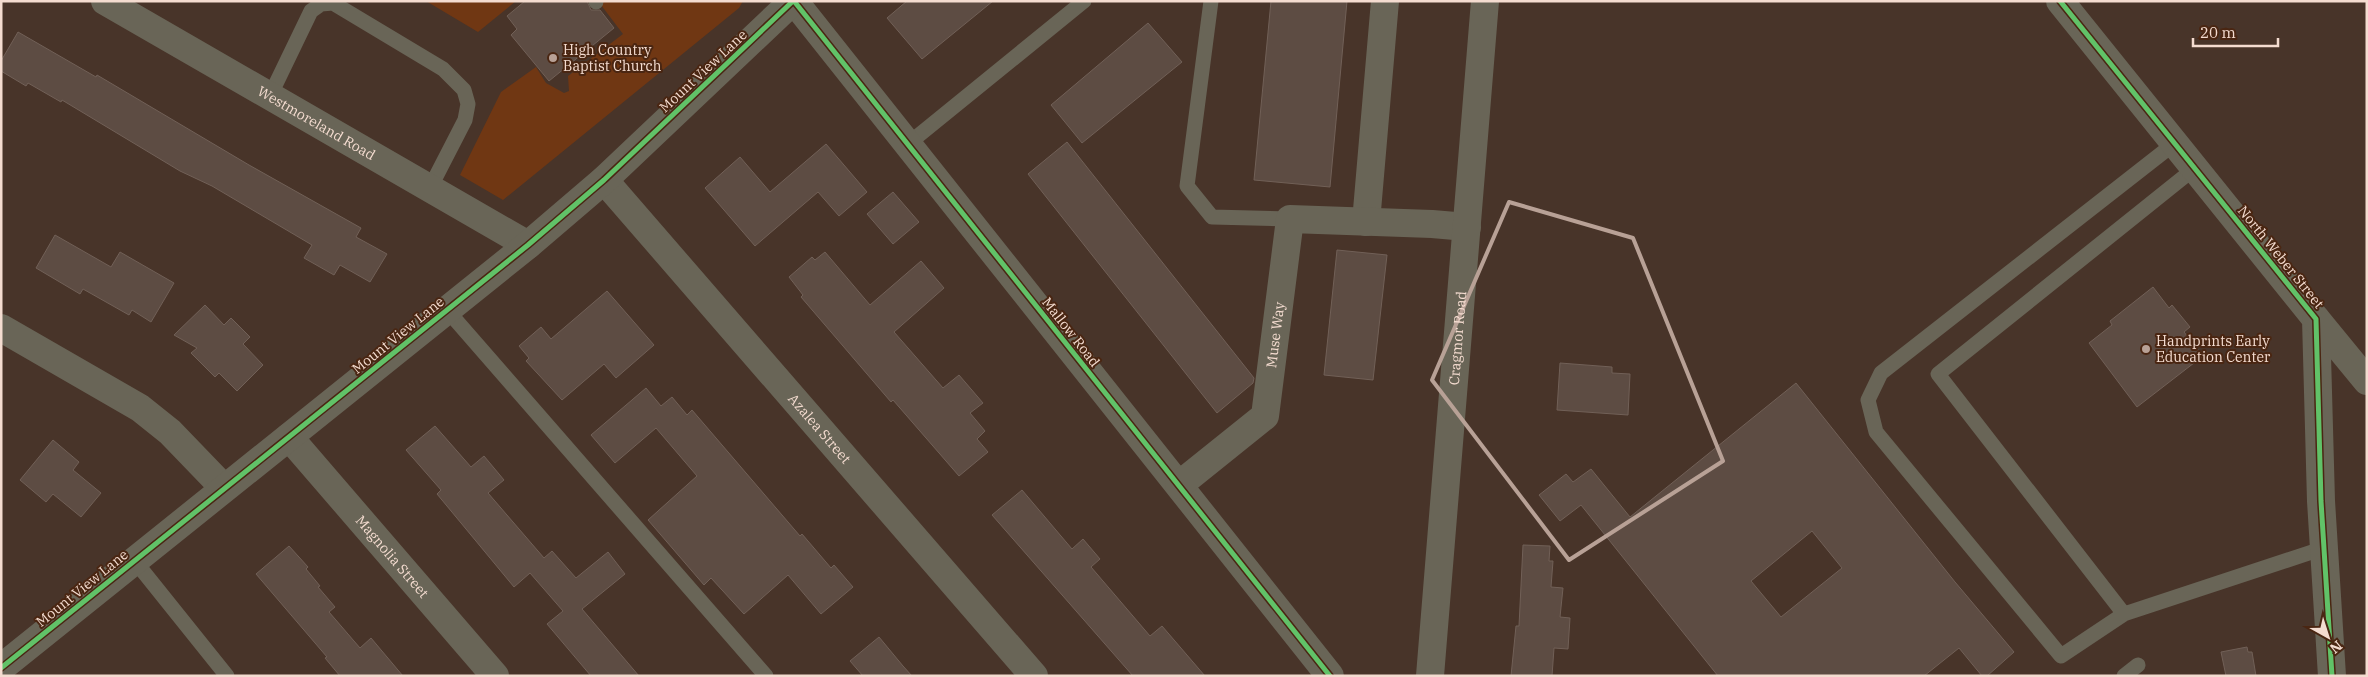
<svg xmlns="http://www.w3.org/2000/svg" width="2368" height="677" font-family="'IBM Plex Serif',serif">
<rect width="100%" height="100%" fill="#483429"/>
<path fill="#703713" d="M 426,1 L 516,1 L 478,32 Z
M 598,1 L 743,1 L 739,8 L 503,200 L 460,175 L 501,92 L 536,67 L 546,83 L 564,93 L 569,91 L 568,76 L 623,34 Z"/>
<path fill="#5d4c43" stroke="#716057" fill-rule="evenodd" d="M 525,1 L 587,1 L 591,10 L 600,10 L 614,28 L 549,81 L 511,35 L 517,29 L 507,16 Z
M 907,1 L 993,1 L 922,59 L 887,18 Z
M 1271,1 L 1347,1 L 1330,187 L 1254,180 Z
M 1148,23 L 1182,62 L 1082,143 L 1051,105 Z
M 18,32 L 96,77 L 97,75 L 249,165 L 361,228 L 356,237 L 387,254 L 370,282 L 340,265 L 334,275 L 304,258 L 312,245 L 212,186 L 180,171 L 62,100 L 61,102 L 28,83 L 26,86 L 1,71 L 1,61 Z
M 1067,142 L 1254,378 L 1253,383 L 1217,413 L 1028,174 Z
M 826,144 L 867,192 L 839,216 L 818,192 L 755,246 L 705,188 L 740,157 L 770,192 Z
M 893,192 L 919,222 L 893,244 L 867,214 Z
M 55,235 L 111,267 L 120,252 L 174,283 L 151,322 L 132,310 L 129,315 L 83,289 L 80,294 L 36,268 Z
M 1337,250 L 1387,255 L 1373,380 L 1324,375 Z
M 825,252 L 870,305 L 921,261 L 944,288 L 894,332 L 943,388 L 959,375 L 983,403 L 970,413 L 985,431 L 977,439 L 988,452 L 959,476 L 893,400 L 891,402 L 801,297 L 803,295 L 789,277 L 812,257 L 815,260 Z
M 2153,287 L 2169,308 L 2172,305 L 2190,327 L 2184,332 L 2203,356 L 2137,407 L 2089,343 L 2112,325 L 2110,321 Z
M 607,291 L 654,345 L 616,378 L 604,364 L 562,400 L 526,361 L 529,358 L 519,346 L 541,327 L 551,339 Z
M 205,305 L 224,325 L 231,318 L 250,337 L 243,344 L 263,365 L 237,391 L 219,373 L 215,377 L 191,353 L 197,348 L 174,335 Z
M 1560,363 L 1612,367 L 1612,373 L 1630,374 L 1628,415 L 1557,410 Z
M 1796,383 L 1955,582 L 2014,652 L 1987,676 L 1982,676 L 1959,648 L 1924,676 L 1718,676 L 1581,505 L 1560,521 L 1539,495 L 1566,474 L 1573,482 L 1591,469 L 1630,517 ZM 1812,531 L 1842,568 L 1781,617 L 1751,581 Z
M 646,388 L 661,406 L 672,397 L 687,415 L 692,410 L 800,536 L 802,534 L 831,568 L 834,565 L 853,587 L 821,614 L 788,575 L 744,614 L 711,578 L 704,585 L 648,520 L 697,476 L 656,428 L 615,463 L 591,435 Z
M 435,426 L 471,467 L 484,456 L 504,480 L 488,493 L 544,558 L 552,551 L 576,578 L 608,552 L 625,574 L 582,609 L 639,676 L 591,676 L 547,624 L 563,611 L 530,573 L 514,587 L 437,494 L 441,490 L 406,450 Z
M 53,440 L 79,462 L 73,470 L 101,493 L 81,517 L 53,494 L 46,502 L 20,480 Z
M 1022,490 L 1072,549 L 1083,539 L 1100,559 L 1091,567 L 1150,636 L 1162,626 L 1205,676 L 1133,676 L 992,515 Z
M 1523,545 L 1550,546 L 1549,561 L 1553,561 L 1551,587 L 1563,588 L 1560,617 L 1570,618 L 1568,649 L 1554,648 L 1552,676 L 1511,676 L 1516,626 L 1519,626 Z
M 289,546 L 308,567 L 306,569 L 320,586 L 318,587 L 335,607 L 329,612 L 360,648 L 371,638 L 403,676 L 340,676 L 325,658 L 327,657 L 256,574 Z
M 879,637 L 903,666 L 912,676 L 863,676 L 850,661 Z
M 2247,647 L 2248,652 L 2252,652 L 2256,676 L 2226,676 L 2221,652 Z"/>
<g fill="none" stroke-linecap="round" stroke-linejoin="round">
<path stroke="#696557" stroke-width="15" d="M 1211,1 L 1187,186 L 1212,217 L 1290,219
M 596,2 L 596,1
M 270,96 L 311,11 L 321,4 L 333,3 L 443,69 L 464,90 L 468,104 L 465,120 L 430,188
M 908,144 L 1084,1
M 2195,168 L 1938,374 L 2124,614 L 2324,548
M 447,310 L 766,676
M 134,560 L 227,676
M 2124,614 L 2061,656 L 1876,432 L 1868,400 L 1881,373 L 2175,143
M 2124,676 L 2138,665"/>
<g stroke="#696557" stroke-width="28">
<path id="s1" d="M 105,1 L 528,245"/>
<path d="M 794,1 L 1330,676"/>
<path d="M 2060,1 L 2316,319 L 2321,501 L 2332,676"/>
<path id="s2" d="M 604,180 L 1034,676"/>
<path d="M 1366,222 L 1385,1"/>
<path d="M 2316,319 L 2367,381"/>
<path d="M 1,328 L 140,408 L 170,432 L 224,488"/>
<path id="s3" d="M 289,437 L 495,676"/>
<path id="s4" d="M 1179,485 L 1265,416 L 1290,219 L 1432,224 L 1467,227"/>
<path id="s5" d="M 1430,676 L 1485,1"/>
</g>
<path stroke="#696557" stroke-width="28" d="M 1,668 L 528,245 L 604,180 L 793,1"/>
<defs>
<path id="cycleway" d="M 794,1 L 1330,676
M 2060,1 L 2316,319 L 2321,501 L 2332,676
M 1,668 L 528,245 L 604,180 L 793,1"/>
</defs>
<use href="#cycleway" stroke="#4a2612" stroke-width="8"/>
<use href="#cycleway" stroke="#61c268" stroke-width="5"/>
</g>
<path fill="none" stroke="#b8a196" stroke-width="4" stroke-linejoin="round" d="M 1509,202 L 1633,238 L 1723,461 L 1569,560 L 1432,380 Z"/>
<g fill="#b8a196" stroke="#4a2612" stroke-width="2">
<circle cx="553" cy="58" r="5"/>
<circle cx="2146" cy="349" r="5"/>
</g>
<g text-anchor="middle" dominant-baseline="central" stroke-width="4" stroke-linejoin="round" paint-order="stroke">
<g font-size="14" fill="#f4dcd0" stroke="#4a2612" text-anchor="start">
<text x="563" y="50">High Country<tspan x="563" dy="16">Baptist Church</tspan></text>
<text x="2156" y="341">Handprints Early<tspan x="2156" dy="16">Education Center</tspan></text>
</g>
<g font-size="14" fill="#f4dcd0" stroke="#4a2612">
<text transform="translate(703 71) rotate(-43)">Mount View Lane</text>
<text stroke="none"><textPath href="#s1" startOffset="244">Westmoreland Road</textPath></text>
<text transform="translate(2281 257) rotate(51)">North Weber Street</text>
<text transform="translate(1071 332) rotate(52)">Mallow Road</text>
<text transform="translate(398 335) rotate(-39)">Mount View Lane</text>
<text stroke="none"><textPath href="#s4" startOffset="192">Muse Way</textPath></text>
<text stroke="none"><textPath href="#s5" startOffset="339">Cragmor Road</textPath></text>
<text stroke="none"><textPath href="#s2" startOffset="329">Azalea Street</textPath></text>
<text stroke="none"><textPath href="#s3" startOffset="158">Magnolia Street</textPath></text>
<text transform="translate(82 588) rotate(-39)">Mount View Lane</text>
</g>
</g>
<rect width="2368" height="677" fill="none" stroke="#f4dcd0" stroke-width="5"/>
<g transform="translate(2328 637) rotate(141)" stroke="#4a2612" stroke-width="4" paint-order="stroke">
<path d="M0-4L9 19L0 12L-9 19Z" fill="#f4dcd0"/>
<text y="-8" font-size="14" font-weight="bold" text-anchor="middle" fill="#f4dcd0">N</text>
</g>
<path d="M2193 38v8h85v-8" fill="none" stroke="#f4dcd0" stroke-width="2.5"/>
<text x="2200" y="38" font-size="15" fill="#f4dcd0" stroke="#4a2612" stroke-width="4" paint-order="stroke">20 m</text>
</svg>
